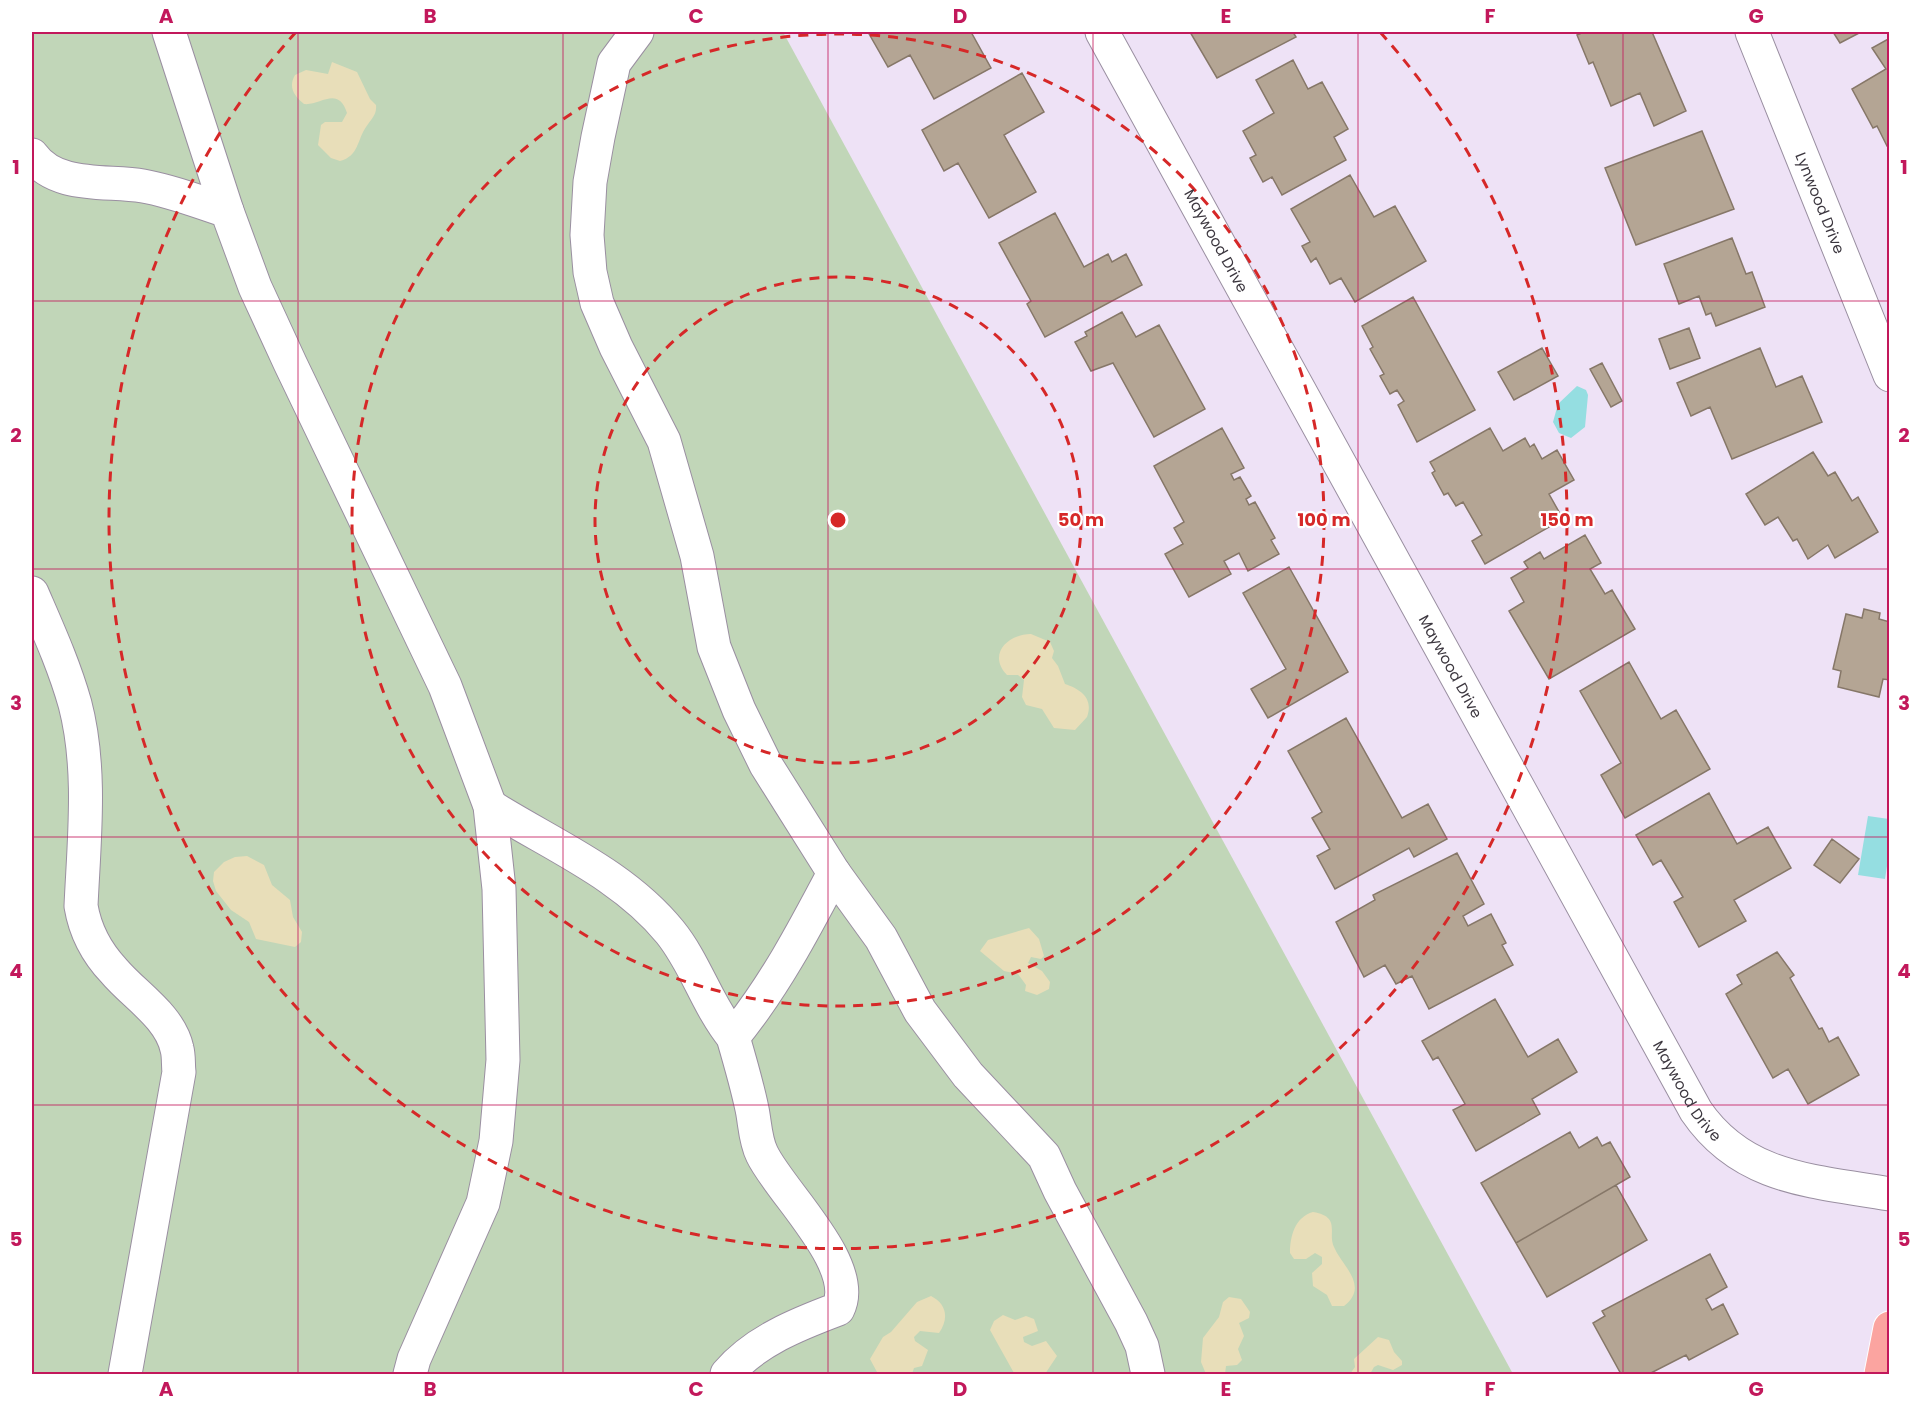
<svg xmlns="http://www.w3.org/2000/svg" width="1921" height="1406" font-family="Poppins,sans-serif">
<rect width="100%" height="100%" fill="#eee2f6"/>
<path fill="#c1d6b8" d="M 32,32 L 783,32 L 1513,1374 L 32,1374 Z"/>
<path fill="#e8deb9" d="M 332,62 L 357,72 L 370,99 L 376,105 C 377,115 371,119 366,127 C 357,140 359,156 340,161 L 331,158 L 318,145 L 321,125 L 325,122 L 342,122 L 347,113 C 338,85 320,106 304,104 C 294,96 288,87 295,75 L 306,70 L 328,74 Z
M 1031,634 L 1050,642 L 1054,651 L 1052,658 L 1058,666 L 1065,684 C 1080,689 1094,698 1087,717 L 1075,730 L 1054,728 L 1042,709 L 1026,705 L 1022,697 L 1024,680 L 1018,675 L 1007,675 C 987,654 1008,634 1031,634 Z
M 247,856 L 264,865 L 272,885 L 290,900 L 293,917 L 302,932 L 301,942 L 295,947 L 256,939 L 249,922 L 231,910 L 216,891 L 213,881 L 214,872 L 224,862 L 235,857 Z
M 1029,928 L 1039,939 L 1044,956 L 1041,959 L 1031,957 L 1028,963 L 1042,971 L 1050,982 L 1049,989 L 1037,995 L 1025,991 L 1026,985 L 1018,974 L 1004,971 L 980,951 L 988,940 Z
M 1313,1212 C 1342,1217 1327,1233 1334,1247 C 1342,1266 1370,1286 1344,1306 L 1332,1306 L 1327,1295 L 1313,1286 L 1312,1273 L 1322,1264 L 1322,1257 L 1315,1253 L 1306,1259 L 1294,1259 L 1290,1253 C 1290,1236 1295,1217 1313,1212 Z
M 931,1296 C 947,1304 949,1319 939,1333 L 920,1331 L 914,1337 L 915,1341 L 928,1350 L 922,1366 L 914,1368 L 912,1374 L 877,1372 L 870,1359 L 883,1337 L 891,1332 L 917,1302 Z
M 1229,1297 L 1241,1299 L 1250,1312 L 1249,1318 L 1239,1323 L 1244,1336 L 1238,1349 L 1242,1360 L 1237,1365 L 1226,1366 L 1225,1374 L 1206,1374 L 1201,1362 L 1203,1338 L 1219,1317 L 1223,1302 Z
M 1003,1315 L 1015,1320 L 1026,1316 L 1034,1319 L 1038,1331 L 1023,1337 L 1024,1342 L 1032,1346 L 1046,1341 L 1057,1356 L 1045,1374 L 1014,1373 L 990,1330 L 994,1321 Z
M 1378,1337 L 1389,1340 L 1394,1352 L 1402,1361 L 1402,1365 L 1393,1370 L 1378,1365 L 1374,1367 L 1370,1374 L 1350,1374 L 1355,1367 L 1354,1359 Z"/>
<path fill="#95dee1" d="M 1577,386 L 1586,390 L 1588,395 L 1585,427 L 1571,438 L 1559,433 L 1553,422 L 1558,404 Z
M 1868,816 L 1889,819 L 1889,853 L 1885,879 L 1858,875 Z"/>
<path fill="#b4a594" stroke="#867768" stroke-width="1.5" d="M 868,32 L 971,32 L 991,68 L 934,99 L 910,55 L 888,67 Z
M 1190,32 L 1293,32 L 1296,37 L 1217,78 Z
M 1584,32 L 1652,32 L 1686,111 L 1654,126 L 1640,93 L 1611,106 L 1593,62 L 1589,64 L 1577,35 Z
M 1833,32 L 1861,32 L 1840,43 Z
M 1890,38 L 1890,144 L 1887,146 L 1877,126 L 1873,128 L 1852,89 L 1886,69 L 1872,48 Z
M 1293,60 L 1308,89 L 1322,82 L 1348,129 L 1334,137 L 1346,160 L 1282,195 L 1272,177 L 1263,182 L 1250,158 L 1256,155 L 1243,131 L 1274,113 L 1256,80 Z
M 1022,73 L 1044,112 L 1004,135 L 1036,192 L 989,218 L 958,163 L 944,171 L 922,130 Z
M 1702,131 L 1734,209 L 1636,245 L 1605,168 Z
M 1350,175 L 1374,217 L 1395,206 L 1426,261 L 1355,302 L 1341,278 L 1330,284 L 1316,258 L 1311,262 L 1302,246 L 1310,242 L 1291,209 Z
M 1055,213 L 1084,267 L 1108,254 L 1112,262 L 1126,254 L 1142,285 L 1045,337 L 1027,304 L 1031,301 L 999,243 Z
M 1732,238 L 1746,274 L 1752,272 L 1765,307 L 1716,326 L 1711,313 L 1706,315 L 1699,296 L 1679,304 L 1664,264 Z
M 1413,297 L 1475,410 L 1417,442 L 1398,405 L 1404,401 L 1397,390 L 1390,394 L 1380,376 L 1384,374 L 1370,349 L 1373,347 L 1362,326 Z
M 1122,312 L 1136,337 L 1159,325 L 1205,409 L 1154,437 L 1113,363 L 1091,371 L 1075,342 L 1087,336 L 1085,332 Z
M 1689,328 L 1700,358 L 1670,369 L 1659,339 Z
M 1542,348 L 1558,376 L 1514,400 L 1498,372 Z
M 1760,348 L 1776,387 L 1802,376 L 1822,422 L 1732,459 L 1710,407 L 1691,416 L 1677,383 Z
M 1602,363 L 1622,401 L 1611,407 L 1590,369 Z
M 1222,428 L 1244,468 L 1231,474 L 1234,480 L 1240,477 L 1251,496 L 1246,499 L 1249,505 L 1255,502 L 1275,538 L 1271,540 L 1279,554 L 1248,571 L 1239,553 L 1224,561 L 1231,574 L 1189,597 L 1165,554 L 1183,544 L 1174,528 L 1184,522 L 1154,466 Z
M 1490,428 L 1503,451 L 1525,438 L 1530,447 L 1534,444 L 1542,459 L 1557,450 L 1574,480 L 1549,494 L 1563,519 L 1485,564 L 1472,541 L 1482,535 L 1463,502 L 1456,506 L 1448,493 L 1444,495 L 1432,473 L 1435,471 L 1430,462 Z
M 1813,452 L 1828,476 L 1835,472 L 1852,501 L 1858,497 L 1878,532 L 1835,558 L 1828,545 L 1808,559 L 1797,539 L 1793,541 L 1778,517 L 1765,525 L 1746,494 Z
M 1585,535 L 1601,563 L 1590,569 L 1605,594 L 1612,590 L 1635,629 L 1549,679 L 1509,611 L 1524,602 L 1511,578 L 1528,568 L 1524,562 L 1540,552 L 1544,559 Z
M 1289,567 L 1348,672 L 1268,718 L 1251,689 L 1286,669 L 1243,593 Z
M 1864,609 L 1880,613 L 1879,619 L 1890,622 L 1890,680 L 1883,679 L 1879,697 L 1838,687 L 1841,671 L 1833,669 L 1846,614 L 1862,618 Z
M 1629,662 L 1661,719 L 1676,710 L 1710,769 L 1625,818 L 1601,775 L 1621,763 L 1580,691 Z
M 1346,718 L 1402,818 L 1428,804 L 1447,839 L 1414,857 L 1409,848 L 1335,889 L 1317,856 L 1330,849 L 1312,818 L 1322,812 L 1288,751 Z
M 1709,793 L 1737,844 L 1768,827 L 1791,868 L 1734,900 L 1746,921 L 1699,947 L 1674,902 L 1683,897 L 1661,860 L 1653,865 L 1636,835 Z
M 1832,839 L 1859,859 L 1840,883 L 1814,865 Z
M 1457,853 L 1484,904 L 1463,916 L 1468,926 L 1491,914 L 1506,943 L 1502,945 L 1513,965 L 1429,1009 L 1412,976 L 1396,984 L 1385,965 L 1364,977 L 1336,922 L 1375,900 L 1373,895 Z
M 1777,952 L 1794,975 L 1790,978 L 1819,1029 L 1822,1028 L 1829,1042 L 1838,1037 L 1859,1075 L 1808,1104 L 1788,1069 L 1773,1078 L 1726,994 L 1742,984 L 1737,975 Z
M 1495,999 L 1528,1057 L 1558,1039 L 1577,1072 L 1532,1099 L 1540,1114 L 1476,1151 L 1453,1110 L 1465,1104 L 1438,1057 L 1433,1060 L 1422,1041 Z
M 1570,1132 L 1579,1148 L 1597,1137 L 1602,1146 L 1610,1142 L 1630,1177 L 1516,1243 L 1481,1183 Z
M 1616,1185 L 1647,1240 L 1547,1297 L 1516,1243 Z
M 1710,1254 L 1727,1287 L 1706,1299 L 1712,1310 L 1723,1304 L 1738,1334 L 1689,1360 L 1686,1355 L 1649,1374 L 1621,1374 L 1593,1323 L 1605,1316 L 1602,1311 Z"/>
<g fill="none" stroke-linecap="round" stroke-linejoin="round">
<defs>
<g id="minor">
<path d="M 169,32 L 227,211"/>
<path d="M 637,32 L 614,63 L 598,137 L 590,182 L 587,235 L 590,272 L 597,303 L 616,347 L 664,441 L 697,556 L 714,647 L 739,710 L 766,765 L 834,873 L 881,938 L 920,1011 L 968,1075 L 1044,1156 L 1060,1191 L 1131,1322 L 1142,1346 L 1148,1374"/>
<path id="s1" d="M 1102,32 L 1696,1111 C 1743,1180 1815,1181 1890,1194"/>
<path id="s2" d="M 1752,32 L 1890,375"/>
<path d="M 32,155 C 56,189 106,180 143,186 C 172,191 199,202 227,211 L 255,287 L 290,363 L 445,686 L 490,806 L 499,889 L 503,1060 L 496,1141 L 483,1203 L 414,1359 L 410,1374"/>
<path d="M 32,593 C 48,630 64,665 75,704 C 92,769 84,840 81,906 C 85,930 97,953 114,971 C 134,995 170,1016 177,1049 C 179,1056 178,1065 179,1072 L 125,1374"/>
<path d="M 490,806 C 550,844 623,874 670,932 C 696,964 707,1005 733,1037 C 740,1061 747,1085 752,1109 C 755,1123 755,1140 762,1154 C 780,1192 860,1265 838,1309 C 798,1324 755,1341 727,1374"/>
<path d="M 733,1037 C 774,987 804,930 834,873"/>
</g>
<path id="major" d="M 1881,1374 L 1890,1328"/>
</defs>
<use href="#minor" stroke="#9a8fa1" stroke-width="35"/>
<use href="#major" stroke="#fff" stroke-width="35"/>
<use href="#minor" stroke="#fff" stroke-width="33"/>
<use href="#major" stroke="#fba4a0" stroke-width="33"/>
</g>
<path fill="none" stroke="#c2185b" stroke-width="1.5" stroke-opacity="0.55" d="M 298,32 L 298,1374M 563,32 L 563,1374M 828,32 L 828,1374M 1093,32 L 1093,1374M 1358,32 L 1358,1374M 1623,32 L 1623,1374M 32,301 L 1890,301M 32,569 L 1890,569M 32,837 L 1890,837M 32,1105 L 1890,1105"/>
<g fill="none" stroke="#d62828" stroke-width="3" stroke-dasharray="10 8">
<circle cx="838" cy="520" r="243"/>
<circle cx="838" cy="520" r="486"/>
<path d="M1380 32A729 729 0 1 1 296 32"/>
</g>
<g text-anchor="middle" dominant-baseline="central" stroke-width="4.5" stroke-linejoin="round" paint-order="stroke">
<g font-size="15" fill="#3c373f" stroke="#fff">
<text stroke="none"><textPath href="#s2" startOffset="184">Lynwood Drive</textPath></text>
<text stroke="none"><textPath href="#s1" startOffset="238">Maywood Drive</textPath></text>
<text stroke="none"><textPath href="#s1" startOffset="724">Maywood Drive</textPath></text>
<text stroke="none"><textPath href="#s1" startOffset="1210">Maywood Drive</textPath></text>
</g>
</g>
<circle cx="838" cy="520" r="9" fill="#d62828" stroke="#fff" stroke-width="3"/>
<g font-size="18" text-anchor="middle" font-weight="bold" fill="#d62828" stroke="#fff" stroke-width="4.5" stroke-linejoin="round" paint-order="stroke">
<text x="1081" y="526">50 m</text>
<text x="1324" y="526">100 m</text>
<text x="1567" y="526">150 m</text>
</g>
<rect width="1921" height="1406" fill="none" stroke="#ffffff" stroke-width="66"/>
<rect x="33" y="33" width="1855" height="1340" fill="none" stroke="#c2185b" stroke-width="2"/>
<g font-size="20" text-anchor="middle" font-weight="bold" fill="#c2185b">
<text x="166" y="23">A</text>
<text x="430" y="23">B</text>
<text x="696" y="23">C</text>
<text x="960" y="23">D</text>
<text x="1226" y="23">E</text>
<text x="1490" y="23">F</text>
<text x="1756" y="23">G</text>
<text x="16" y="174">1</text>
<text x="1904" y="174">1</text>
<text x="16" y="442">2</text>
<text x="1904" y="442">2</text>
<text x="16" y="710">3</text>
<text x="1904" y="710">3</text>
<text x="16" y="978">4</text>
<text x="1904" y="978">4</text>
<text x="16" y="1246">5</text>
<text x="1904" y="1246">5</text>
<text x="166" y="1396">A</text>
<text x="430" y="1396">B</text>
<text x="696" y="1396">C</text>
<text x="960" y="1396">D</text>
<text x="1226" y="1396">E</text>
<text x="1490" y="1396">F</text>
<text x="1756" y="1396">G</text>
</g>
</svg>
